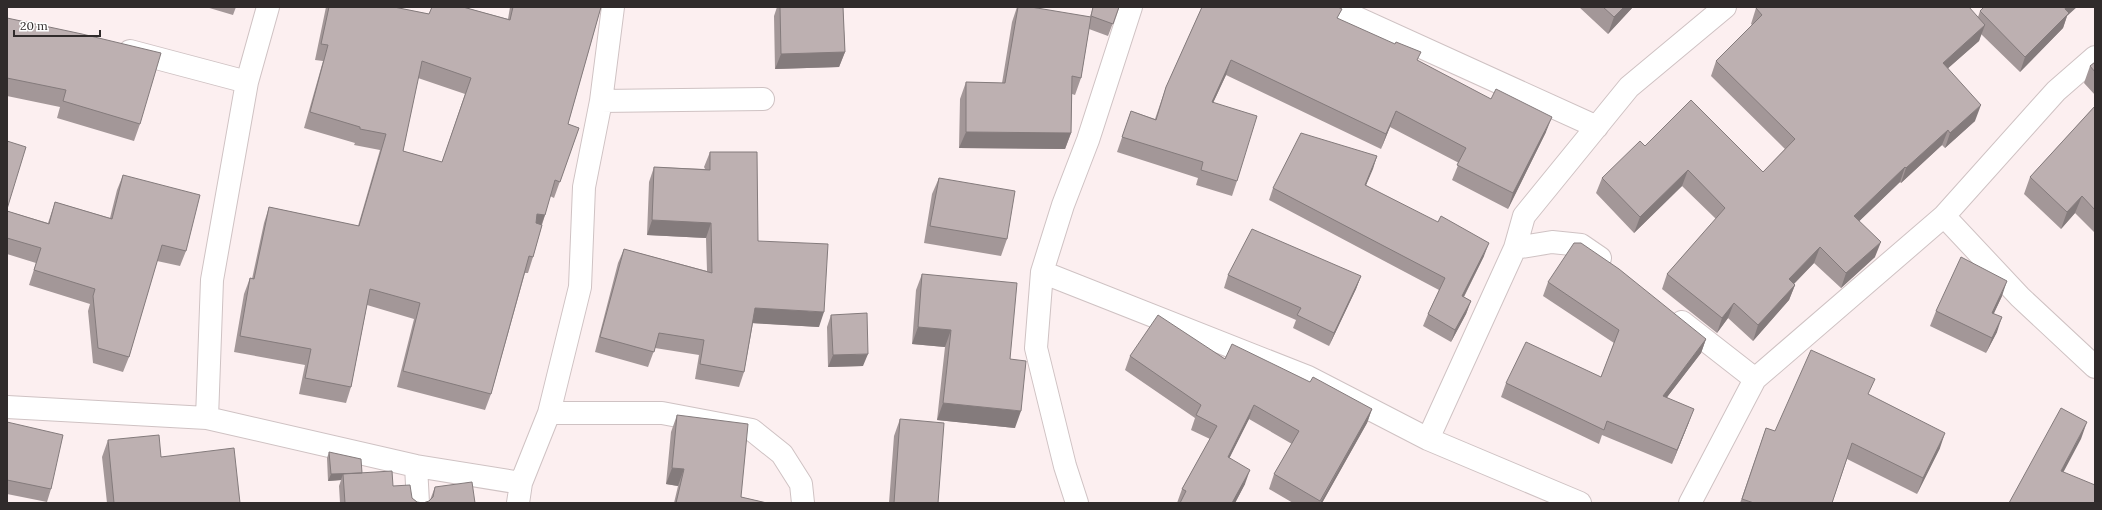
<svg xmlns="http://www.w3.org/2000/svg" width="2102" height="510" font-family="Lora,serif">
<rect width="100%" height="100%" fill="#fceff0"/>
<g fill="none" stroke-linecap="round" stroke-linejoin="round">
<defs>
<path id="street" d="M 1333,7 L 1597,127
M 130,51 L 247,82
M 601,101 L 763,99
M 1944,216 L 2020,297 L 2095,367
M 1515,248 L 1552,242 L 1581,245 L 1600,258
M 1042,272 L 1308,377 L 1428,439 L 1580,503
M 1682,322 L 1755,379
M 7,407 L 207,418 L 416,466 L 521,483
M 549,413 L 662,413 L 752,430 L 782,454 L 801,484 L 803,503
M 207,418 L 212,280 L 247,82 L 268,7
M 1428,439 L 1515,248 L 1524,216 L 1629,87 L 1725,7
M 416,466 L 418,503
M 518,503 L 521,483 L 549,413 L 580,287 L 584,187 L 601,101 L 613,7
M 1077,503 L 1065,466 L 1036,348 L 1042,272 L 1063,205 L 1088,140 L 1131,7
M 1690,503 L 1755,379 L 1944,216 L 2056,91 L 2095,57"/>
</defs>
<use href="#street" stroke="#cfc2c3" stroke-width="24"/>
<use href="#street" stroke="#fff" stroke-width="22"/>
</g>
<path fill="#a39798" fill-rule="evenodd" d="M 206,7 L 236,7 L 233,15 Z
M 326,7 L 394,7 L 429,14 L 432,7 L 463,7 L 508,19 L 510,7 L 601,7 L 568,124 L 579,128 L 554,198 L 550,196 L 545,215 L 542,225 L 533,257 L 528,273 L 525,273 L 491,394 L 485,410 L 397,387 L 414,319 L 367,305 L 351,387 L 346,403 L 299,394 L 305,365 L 234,352 L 244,294 L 250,278 L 252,279 L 264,223 L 269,207 L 358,226 L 380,150 L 354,145 L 355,143 L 304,128 L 323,61 L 315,60 ZM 418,78 L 465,94 L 442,162 L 403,151 Z
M 777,7 L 843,7 L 845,52 L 839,67 L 775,69 L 774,16 Z
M 1017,7 L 1090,17 L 1093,7 L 1119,7 L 1108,36 L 1089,29 L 1081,78 L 1075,95 L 1072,94 L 1071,133 L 1065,149 L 959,148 L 960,99 L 966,82 L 1002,83 L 1012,22 Z
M 1202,7 L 1338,19 L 1417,60 L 1546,132 L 1508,209 L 1452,180 L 1459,163 L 1390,127 L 1381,149 L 1226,75 L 1213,103 L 1237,181 L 1232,196 L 1196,185 L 1198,178 L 1117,152 L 1131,111 L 1155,119 L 1166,87 Z
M 1579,7 L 1633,7 L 1608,34 Z
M 1756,8 L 1978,17 L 1980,11 L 2067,16 L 2063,28 L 2020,72 L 1981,34 L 1979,41 L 1948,68 L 1975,121 L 1945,148 L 1942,145 L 1901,183 L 1900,182 L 1859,221 L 1875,257 L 1841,288 L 1814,263 L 1794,284 L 1795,285 L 1789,300 L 1753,341 L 1728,318 L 1717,333 L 1662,289 L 1667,274 L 1716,219 L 1682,186 L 1634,233 L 1596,193 L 1602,178 L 1645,146 L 1763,172 L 1785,149 L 1711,76 L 1716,61 L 1752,25 L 1751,24 Z
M 7,18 L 140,124 L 134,141 L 57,118 L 60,107 L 7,96 Z
M 2095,62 L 2095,95 L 2084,83 L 2090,66 Z
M 2095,106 L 2095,233 L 2075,213 L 2061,229 L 2024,194 L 2030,177 Z
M 710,152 L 758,241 L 819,327 L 753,323 L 744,372 L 739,387 L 695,379 L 699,355 L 655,348 L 648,367 L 595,352 L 618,263 L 624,249 L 707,271 L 706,238 L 647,235 L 649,182 L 654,167 L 705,169 L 704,167 Z
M 1377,156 L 1366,185 L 1484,256 L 1464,297 L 1471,301 L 1466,314 L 1451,342 L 1423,326 L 1428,314 L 1439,290 L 1269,200 L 1273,188 Z
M 123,175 L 186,251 L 180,266 L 157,261 L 129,357 L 123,372 L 93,363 L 88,311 L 90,304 L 29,285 L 36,263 L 7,254 L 7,211 L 48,223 L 55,202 L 110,218 L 117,190 Z
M 939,178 L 1007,239 L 1001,256 L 924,243 L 932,194 Z
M 922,274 L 1010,359 L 1015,428 L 937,420 L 945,347 L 912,344 L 916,290 Z
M 1228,275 L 1361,276 L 1356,289 L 1329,346 L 1293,328 L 1296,320 L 1224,288 Z
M 1548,282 L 1706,339 L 1701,353 L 1667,397 L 1689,422 L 1672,464 L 1602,435 L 1599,444 L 1501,397 L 1506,383 L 1601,377 L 1614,343 L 1543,296 Z
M 2002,296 L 1994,313 L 1997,332 L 1986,353 L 1930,326 L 1936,311 Z
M 831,315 L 863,366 L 828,367 L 827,327 Z
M 1130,356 L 1225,359 L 1310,382 L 1372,409 L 1367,423 L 1322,503 L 1293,503 L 1269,489 L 1274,474 L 1292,444 L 1249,419 L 1229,458 L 1245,484 L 1235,503 L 1177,503 L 1182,489 L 1210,439 L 1191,430 L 1195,418 L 1125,370 Z
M 1869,395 L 1940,448 L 1917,494 L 1847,459 L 1832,503 L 1740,503 L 1766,428 L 1775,431 Z
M 677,415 L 741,497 L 767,503 L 674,503 L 678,486 L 666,484 L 671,432 Z
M 900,419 L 938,503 L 889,503 L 894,436 Z
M 7,422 L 51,489 L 47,502 L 7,494 Z
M 108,440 L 161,457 L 240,503 L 107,503 L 102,457 Z
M 329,452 L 362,473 L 393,486 L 412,498 L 417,502 L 423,503 L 340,503 L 339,486 L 341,480 L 328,481 L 327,458 Z
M 435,487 L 475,503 L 429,501 L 430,500 Z"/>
<path fill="#847b7c" d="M 1624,7 L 1633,7 L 1608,34 L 1614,17 Z
M 2066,7 L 2077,7 L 2067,16 L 2063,28 L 2020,72 L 2025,57 Z
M 1985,25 L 1979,41 L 1937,78 L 1943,63 Z
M 845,52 L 839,67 L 775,69 L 781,54 Z
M 1231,60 L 1226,75 L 1206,118 L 1212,102 Z
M 1981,105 L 1975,121 L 1945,148 L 1950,133 Z
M 1396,111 L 1390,127 L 1381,149 L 1386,134 Z
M 1552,117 L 1546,132 L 1508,209 L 1513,193 Z
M 1948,130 L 1942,145 L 1901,183 L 1906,168 Z
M 966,132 L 1071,133 L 1065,149 L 959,148 Z
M 1377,156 L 1373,169 L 1361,197 L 1365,185 Z
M 1905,167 L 1900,182 L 1848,232 L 1854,216 Z
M 1688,170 L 1682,186 L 1634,233 L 1640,217 Z
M 2082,196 L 2075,213 L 2061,229 L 2067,212 Z
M 537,214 L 545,215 L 539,231 L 531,230 Z
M 652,220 L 711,223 L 706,238 L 647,235 Z
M 1881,242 L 1875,257 L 1841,288 L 1846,273 Z
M 1489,243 L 1484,256 L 1458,308 L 1462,296 Z
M 1820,247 L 1814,263 L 1783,295 L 1789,279 Z
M 1361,276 L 1356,289 L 1329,346 L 1334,333 Z
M 2007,281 L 2002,296 L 1987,328 L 1992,313 Z
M 1795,285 L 1789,300 L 1753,341 L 1758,325 Z
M 1471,301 L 1466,314 L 1451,342 L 1455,330 Z
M 1734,303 L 1728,318 L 1717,333 L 1722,318 Z
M 755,308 L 824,312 L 819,327 L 750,323 Z
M 2002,317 L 1997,332 L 1986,353 L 1992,338 Z
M 918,327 L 951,330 L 945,347 L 912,344 Z
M 1706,339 L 1701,353 L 1658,409 L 1663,396 Z
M 868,354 L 863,366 L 828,367 L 833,355 Z
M 943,403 L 1021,411 L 1015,428 L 937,420 Z
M 1254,405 L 1249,419 L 1223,471 L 1228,457 Z
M 1372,409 L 1367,423 L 1322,503 L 1320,503 Z
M 1694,409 L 1689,422 L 1672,464 L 1677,450 Z
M 2087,422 L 2081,439 L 2055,488 L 2061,471 Z
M 1945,433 L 1940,448 L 1917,494 L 1923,478 Z
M 672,468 L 684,469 L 678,486 L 666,484 Z
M 1250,470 L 1245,484 L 1235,503 L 1232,503 Z
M 362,473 L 343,474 L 341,480 L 328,481 L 331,474 Z"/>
<path fill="#bdb0b1" stroke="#847b7c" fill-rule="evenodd" d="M 329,7 L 394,7 L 429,14 L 432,7 L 463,7 L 510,20 L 513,7 L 601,7 L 568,124 L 579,128 L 560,182 L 555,180 L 545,215 L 537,214 L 536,223 L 542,225 L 533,257 L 529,256 L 491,394 L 403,371 L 420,303 L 370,289 L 351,387 L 305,378 L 311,349 L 240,336 L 250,278 L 254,279 L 269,207 L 359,226 L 386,134 L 360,129 L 360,127 L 310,112 L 328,45 L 321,44 ZM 422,61 L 471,78 L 442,162 L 403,151 Z
M 780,7 L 843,7 L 845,52 L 781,54 Z
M 1018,7 L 1031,7 L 1091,17 L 1081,78 L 1072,76 L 1071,133 L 966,132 L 966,82 L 1005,83 Z
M 1093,7 L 1119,7 L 1113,24 L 1091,16 Z
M 1202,7 L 1338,7 L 1342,9 L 1337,18 L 1395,44 L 1396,42 L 1421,52 L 1417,60 L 1491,99 L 1496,89 L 1552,117 L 1513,193 L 1457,165 L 1466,148 L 1396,111 L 1386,134 L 1231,60 L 1212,102 L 1257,116 L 1237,181 L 1201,170 L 1203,162 L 1122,137 L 1131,111 L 1156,120 L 1166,87 Z
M 1603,7 L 1624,7 L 1614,17 Z
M 1758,7 L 1969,7 L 1985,25 L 1943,63 L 1981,105 L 1950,133 L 1948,130 L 1906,168 L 1905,167 L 1854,216 L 1881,242 L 1846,273 L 1820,247 L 1789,279 L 1795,285 L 1758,325 L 1734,303 L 1722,318 L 1667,274 L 1725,208 L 1688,170 L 1640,217 L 1602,178 L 1640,141 L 1645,146 L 1691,100 L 1763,172 L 1795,139 L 1716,61 L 1762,15 L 1756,8 Z
M 1984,7 L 2066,7 L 2065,9 L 2069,13 L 2025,57 L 1980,11 Z
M 7,18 L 82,34 L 161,53 L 140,124 L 63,101 L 66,90 L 7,78 Z
M 2095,62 L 2095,72 L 2090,66 Z
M 2095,106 L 2095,210 L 2082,196 L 2067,212 L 2030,177 Z
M 1301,133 L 1377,156 L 1365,185 L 1438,222 L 1441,216 L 1489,243 L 1462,296 L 1471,301 L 1455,330 L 1428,314 L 1445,278 L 1273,188 Z
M 7,141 L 26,147 L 7,209 Z
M 710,152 L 757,152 L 758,241 L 828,244 L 824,312 L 755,308 L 744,372 L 700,364 L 704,340 L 659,333 L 654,352 L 600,337 L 624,249 L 712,273 L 711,223 L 652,220 L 654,167 L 710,170 Z
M 123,175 L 200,195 L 186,251 L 162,245 L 129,357 L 98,348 L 93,296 L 95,289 L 34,270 L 41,248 L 7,238 L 7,211 L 49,224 L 55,202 L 112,219 Z
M 939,178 L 1015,191 L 1007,239 L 930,226 Z
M 1252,229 L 1361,276 L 1334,333 L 1297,315 L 1301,308 L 1228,275 Z
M 1574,243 L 1581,243 L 1619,269 L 1706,339 L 1663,396 L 1694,409 L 1677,450 L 1607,421 L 1604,430 L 1506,383 L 1526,342 L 1601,377 L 1619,330 L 1548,282 Z
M 1961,257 L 2007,281 L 1992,313 L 2002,317 L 1992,338 L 1936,311 Z
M 922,274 L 1017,283 L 1010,359 L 1026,361 L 1021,411 L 943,403 L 951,330 L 918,327 Z
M 867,313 L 868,354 L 833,355 L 831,315 Z
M 1158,315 L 1225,359 L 1232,344 L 1310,382 L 1313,377 L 1372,409 L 1320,501 L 1274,474 L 1299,431 L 1254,405 L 1228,457 L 1250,470 L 1232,503 L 1180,503 L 1186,491 L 1182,489 L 1217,426 L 1196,415 L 1201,405 L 1130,356 Z
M 1811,350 L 1875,379 L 1868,394 L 1945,433 L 1923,478 L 1852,443 L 1832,503 L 1754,503 L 1742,499 L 1766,428 L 1775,431 Z
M 2061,408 L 2087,422 L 2061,471 L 2095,485 L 2095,503 L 2009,503 Z
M 677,415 L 748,424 L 741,497 L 767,503 L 676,503 L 684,469 L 672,468 Z
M 900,419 L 944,423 L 938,503 L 894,503 Z
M 7,422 L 63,435 L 51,489 L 7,480 Z
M 159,435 L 161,457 L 234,448 L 240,503 L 114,503 L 108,440 Z
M 329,452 L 361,459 L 362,473 L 331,474 Z
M 392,471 L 393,486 L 410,485 L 412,498 L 417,502 L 423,503 L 345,503 L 343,474 Z
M 472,482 L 475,503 L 423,503 L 429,501 L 433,497 L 435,487 Z"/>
<rect width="2102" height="510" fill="none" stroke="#302b2b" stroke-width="16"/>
<path d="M14 30v6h86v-6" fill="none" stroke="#302b2b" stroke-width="2"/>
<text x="20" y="30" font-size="12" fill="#302b2b" stroke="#ffffff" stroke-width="3" paint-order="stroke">20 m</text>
</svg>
